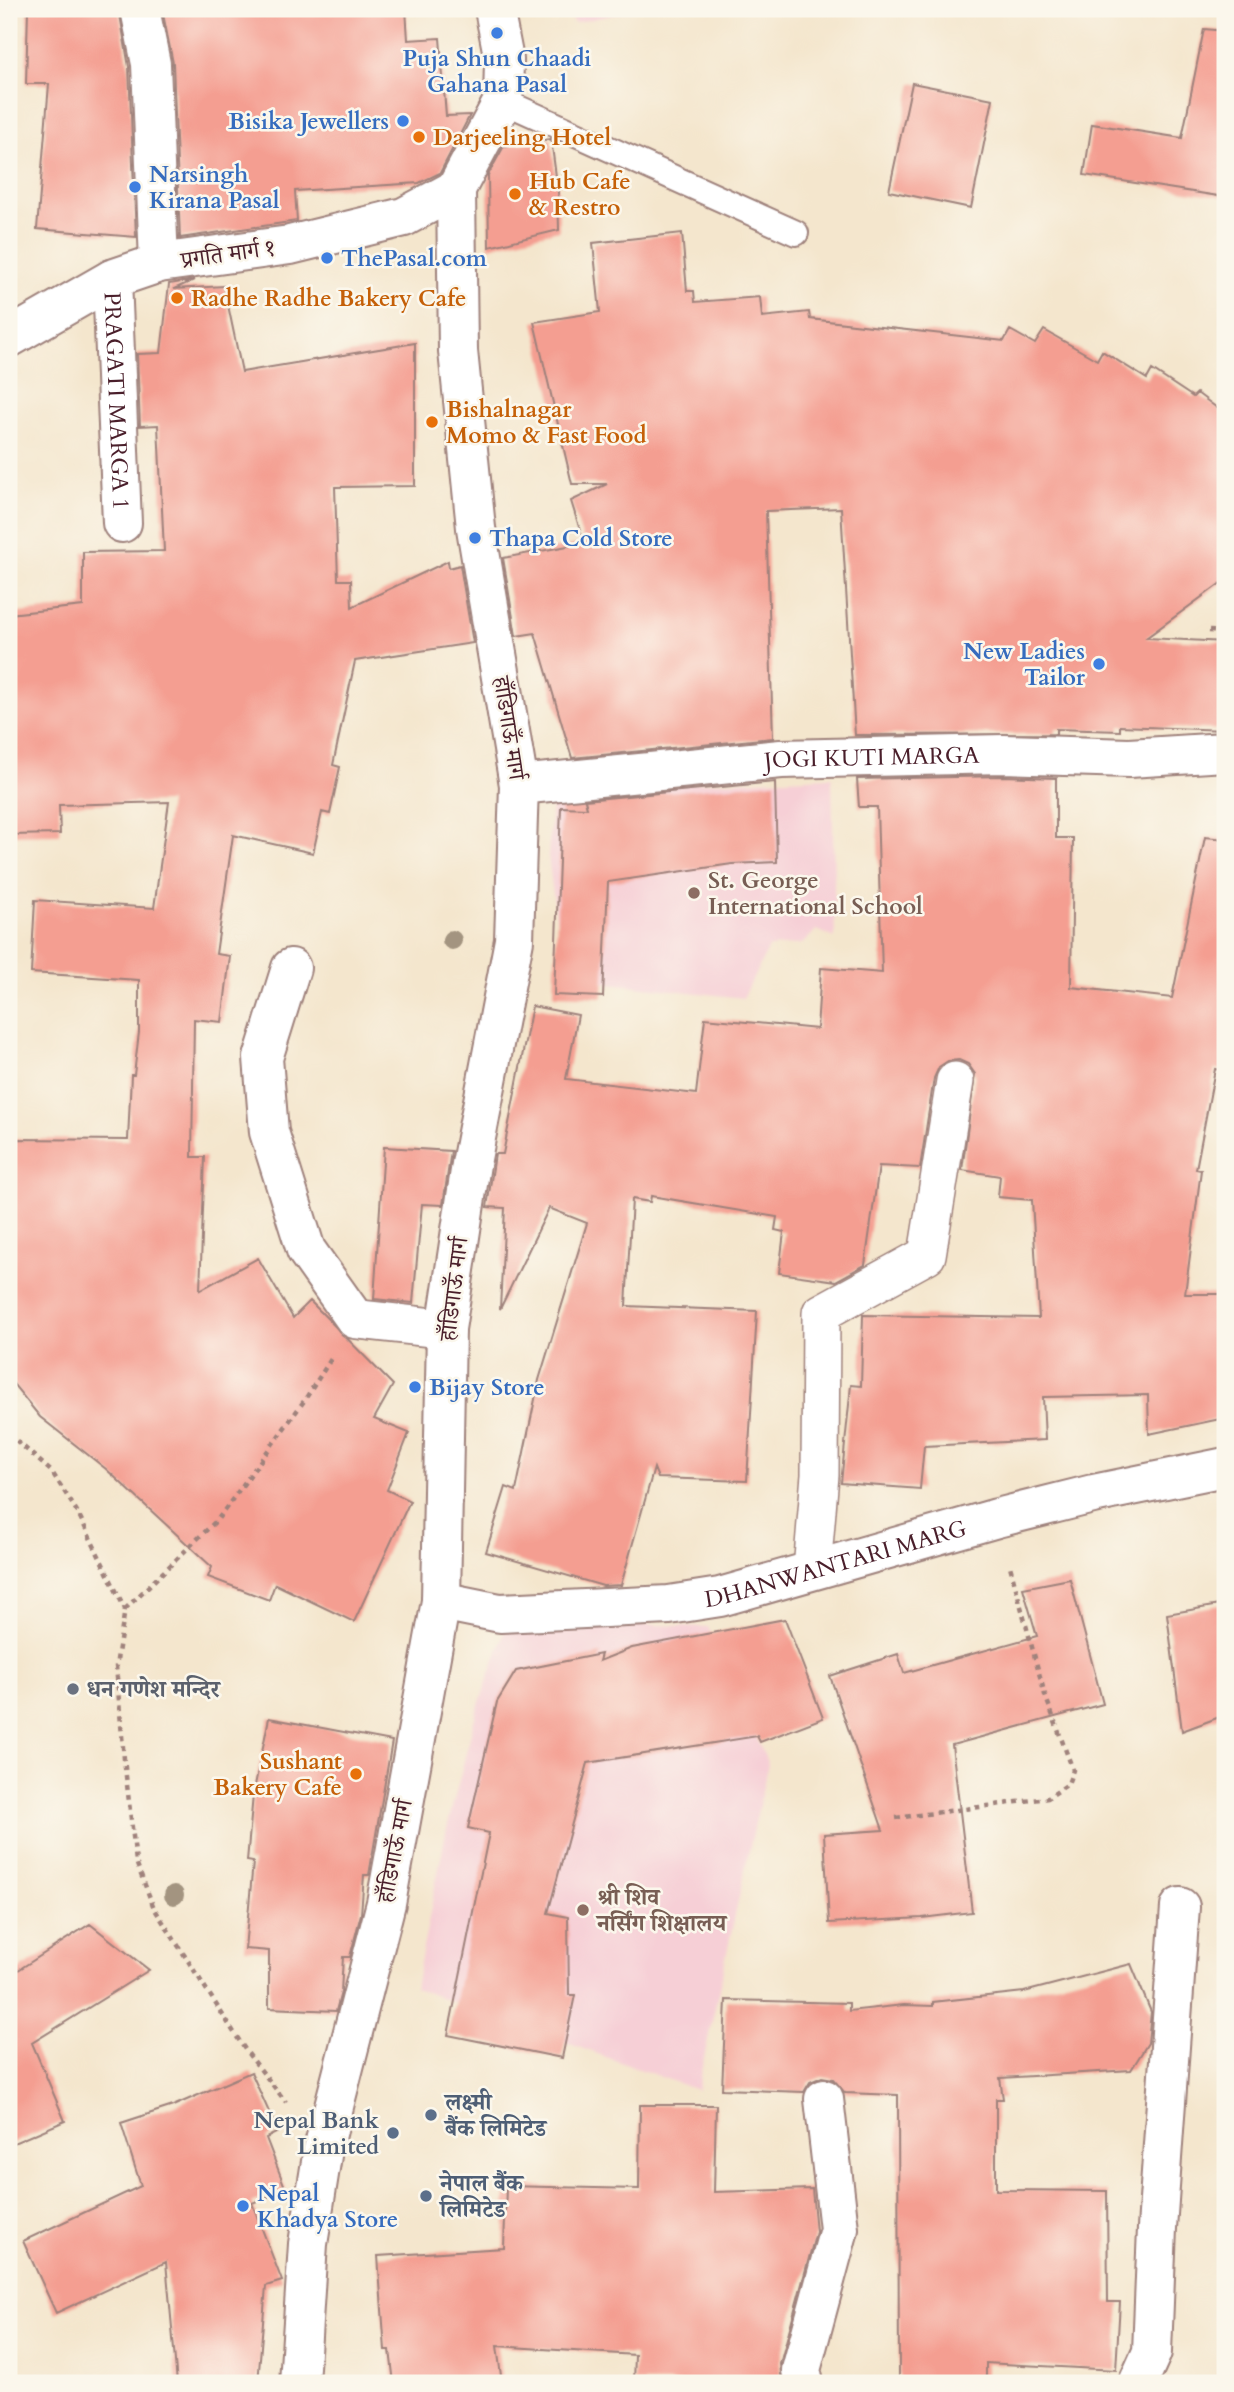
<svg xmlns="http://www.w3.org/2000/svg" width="1234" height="2392" font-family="Cardo,'Noto Serif Devanagari',serif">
<rect width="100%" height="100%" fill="#fbf7ec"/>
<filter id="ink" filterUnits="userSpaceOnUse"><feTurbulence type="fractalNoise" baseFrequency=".0143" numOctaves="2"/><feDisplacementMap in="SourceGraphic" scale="14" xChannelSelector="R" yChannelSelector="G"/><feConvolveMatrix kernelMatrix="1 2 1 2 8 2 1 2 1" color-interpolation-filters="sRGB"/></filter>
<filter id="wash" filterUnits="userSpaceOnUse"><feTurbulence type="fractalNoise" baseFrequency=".00686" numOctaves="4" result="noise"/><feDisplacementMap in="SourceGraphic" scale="28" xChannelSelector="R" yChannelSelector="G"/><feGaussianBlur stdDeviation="1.57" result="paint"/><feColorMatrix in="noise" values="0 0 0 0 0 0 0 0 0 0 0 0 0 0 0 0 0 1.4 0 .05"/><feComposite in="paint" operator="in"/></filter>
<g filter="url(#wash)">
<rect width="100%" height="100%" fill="#f4e6cd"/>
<path fill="#f6cfd6" d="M 571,9 L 640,9 L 573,23 Z
M 832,777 L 835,938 L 817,930 L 802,944 L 769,947 L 743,998 L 564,978 L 548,856 L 553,789 Z
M 509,1620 L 708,1627 L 768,1764 L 697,2090 L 415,1988 L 446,1832 L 476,1713 Z"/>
<g id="blocks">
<path fill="#f49e91" d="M 28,9 L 119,9 L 129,67 L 136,237 L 37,229 L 49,84 L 26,84 Z
M 162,9 L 254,9 L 254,14 L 320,9 L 406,9 L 408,40 L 440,38 L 446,116 L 470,115 L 440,173 L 419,183 L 295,191 L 297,221 L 180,238 L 173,63 Z
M 1204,29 L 1225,31 L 1225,197 L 1084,175 L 1092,124 L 1182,138 Z
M 912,83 L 993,99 L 971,208 L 889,191 Z
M 551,139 L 558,191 L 559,230 L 489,247 L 488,175 L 504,146 Z
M 682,233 L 687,291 L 694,291 L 695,302 L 760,297 L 762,317 L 809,312 L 810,319 L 1004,341 L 1010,330 L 1035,344 L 1044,330 L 1097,360 L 1102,351 L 1147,379 L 1152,370 L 1193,397 L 1197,393 L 1225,414 L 1225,580 L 1146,638 L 1225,642 L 1225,730 L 1120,726 L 1120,731 L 1056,729 L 1056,734 L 855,735 L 841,508 L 766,511 L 773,738 L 572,758 L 535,633 L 516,636 L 503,558 L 584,543 L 571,501 L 607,484 L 572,484 L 534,322 L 600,312 L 593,243 Z
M 194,280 L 174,289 L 224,286 L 242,372 L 415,343 L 415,486 L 335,487 L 338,580 L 351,580 L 352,607 L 448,561 L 449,568 L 460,565 L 473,643 L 355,661 L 333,765 L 340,767 L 330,814 L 322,812 L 313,853 L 233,835 L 216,954 L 230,956 L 222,1022 L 194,1019 L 192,1157 L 205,1157 L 200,1290 L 258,1258 L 293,1318 L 310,1301 L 393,1385 L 374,1419 L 409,1433 L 387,1490 L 410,1501 L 354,1622 L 275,1584 L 269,1600 L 208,1577 L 212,1567 L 106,1469 L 40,1417 L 9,1379 L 9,1139 L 128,1140 L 131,1075 L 134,1075 L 139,1032 L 139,980 L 31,973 L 35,900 L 154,908 L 169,802 L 59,805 L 60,834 L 9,835 L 9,614 L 83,606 L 83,552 L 164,551 L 158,425 L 140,426 L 137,354 L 161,353 L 169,284 Z
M 1004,776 L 1056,778 L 1056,838 L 1073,838 L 1071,987 L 1172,998 L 1205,837 L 1225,839 L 1225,1071 L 1215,1069 L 1196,1169 L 1201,1170 L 1185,1294 L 1225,1294 L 1225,1418 L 1149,1434 L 1148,1395 L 1043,1397 L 1045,1440 L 924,1446 L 920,1489 L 841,1483 L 851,1385 L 861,1386 L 863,1315 L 1039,1318 L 1032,1200 L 998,1197 L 1000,1176 L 962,1170 L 975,1074 L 968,1064 L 959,1060 L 948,1061 L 939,1067 L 934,1078 L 920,1168 L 879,1166 L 865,1265 L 836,1281 L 779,1273 L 784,1232 L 775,1230 L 777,1217 L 651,1196 L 650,1202 L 632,1199 L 626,1306 L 757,1311 L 747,1481 L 658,1478 L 654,1468 L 621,1585 L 603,1586 L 486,1552 L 506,1487 L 516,1491 L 539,1380 L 587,1223 L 549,1208 L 500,1309 L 505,1208 L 487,1207 L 495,1154 L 503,1154 L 532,1006 L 578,1015 L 566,1079 L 696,1094 L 705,1018 L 817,1029 L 821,968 L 882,973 L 877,807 L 859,807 L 857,779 Z
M 775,782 L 777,862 L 732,864 L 608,882 L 603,997 L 554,995 L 561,807 L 587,808 L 585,800 Z
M 384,1147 L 451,1151 L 443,1205 L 422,1204 L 413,1303 L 374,1299 Z
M 1070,1579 L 1103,1704 L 952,1745 L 972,1912 L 922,1918 L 829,1923 L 824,1834 L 883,1830 L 830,1676 L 898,1654 L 904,1673 L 1037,1636 L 1023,1588 Z
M 1225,1604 L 1225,1715 L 1182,1731 L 1167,1614 Z
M 785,1619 L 823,1718 L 760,1742 L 757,1736 L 588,1763 L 548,1913 L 568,1917 L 569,1995 L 575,1995 L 562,2058 L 448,2035 L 489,1833 L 468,1828 L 497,1702 L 516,1671 L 601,1654 L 599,1661 L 632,1648 Z
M 269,1718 L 392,1741 L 369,1875 L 364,1875 L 361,1914 L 350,1957 L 343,1957 L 341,1992 L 336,2011 L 269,2008 L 269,1951 L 245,1949 L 253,1862 L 247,1861 L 253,1795 Z
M 90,1924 L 149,1970 L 32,2043 L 65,2121 L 9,2145 L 9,1976 Z
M 1131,1964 L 1151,2012 L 1148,2043 L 1131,2070 L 1000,2078 L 1003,2099 L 996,2099 L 996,2190 L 1107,2191 L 1108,2302 L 1120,2302 L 1116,2370 L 986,2363 L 986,2383 L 899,2383 L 898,2095 L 845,2093 L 833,2079 L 822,2077 L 810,2082 L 804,2092 L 722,2089 L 726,2000 L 849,2003 L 849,2011 L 904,2005 L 933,2006 L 933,2002 L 1024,1992 Z
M 251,2072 L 278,2132 L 266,2138 L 286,2190 L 252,2203 L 282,2281 L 266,2286 L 258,2383 L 177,2383 L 166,2262 L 56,2313 L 23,2241 L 141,2186 L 121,2123 L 173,2106 Z
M 640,2105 L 716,2105 L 714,2192 L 812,2189 L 816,2232 L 780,2364 L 782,2383 L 634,2383 L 635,2355 L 497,2346 L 502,2383 L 394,2383 L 390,2350 L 385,2350 L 378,2256 L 504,2248 L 506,2186 L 639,2189 Z"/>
</g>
</g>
<g filter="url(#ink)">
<use href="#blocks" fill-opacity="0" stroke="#9f827c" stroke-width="2"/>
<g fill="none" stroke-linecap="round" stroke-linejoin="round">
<defs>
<path id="service" d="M 503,101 L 796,233"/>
<path id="pedestrian" d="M 812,1570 L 820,1475 L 821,1313 L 927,1255 L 955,1081"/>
<g id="minor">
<path d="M 140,9 L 151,64 L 159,263"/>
<path id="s1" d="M 112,279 L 122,523"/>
<path id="s2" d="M 519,785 L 781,759 L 1004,754 L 1129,758 L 1225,752"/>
<path d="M 291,968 L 263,1058 L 269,1132 L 306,1250 L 355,1319 L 446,1329"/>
<path id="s3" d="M 441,1601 L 500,1613 L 669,1605 L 720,1597 L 997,1518 L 1093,1494 L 1225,1467"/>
<path d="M 804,2383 L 801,2370 L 839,2229 L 824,2099"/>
<path d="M 1138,2383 L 1152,2352 L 1157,2228 L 1180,1907"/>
</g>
<path id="secondary" d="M 9,338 L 112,279 L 159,263 L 290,245 L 404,217 L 456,189
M 299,2383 L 308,2244 L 323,2149 L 386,1903 L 441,1601 L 446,1329 L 471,1164 L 514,940 L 519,785 L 476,528 L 458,351 L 456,189 L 503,101 L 504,60 L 494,9"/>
</defs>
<use href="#service" stroke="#9f827c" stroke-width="28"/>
<use href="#pedestrian" stroke="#9f827c" stroke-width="40"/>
<use href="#minor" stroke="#9f827c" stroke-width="42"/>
<use href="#secondary" stroke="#9f827c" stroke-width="42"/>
<path stroke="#9f827c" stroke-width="4.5" stroke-dasharray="5 5" stroke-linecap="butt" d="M 1209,631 L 1225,632
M 9,1434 L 52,1472 L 78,1513 L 125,1609 L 116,1666 L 124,1759 L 136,1862 L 154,1908 L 246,2051 L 286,2102
M 125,1609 L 218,1519 L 304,1401 L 331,1359
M 896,1818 L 1048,1798 L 1068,1784 L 1073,1770 L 1045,1695 L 1010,1566"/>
<use href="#service" stroke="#fff" stroke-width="24"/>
<use href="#pedestrian" stroke="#fff" stroke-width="37"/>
<use href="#minor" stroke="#fff" stroke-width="38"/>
<use href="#secondary" stroke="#fff" stroke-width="38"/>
</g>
<g fill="#a39480">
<circle cx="452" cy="940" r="10"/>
<circle cx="174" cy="1895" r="10"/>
</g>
</g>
<g fill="#3f7fe0" stroke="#fbf7ec" stroke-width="2.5">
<circle cx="497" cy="33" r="7"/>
<circle cx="403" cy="121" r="7"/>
<circle cx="135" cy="187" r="7"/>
<circle cx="327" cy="258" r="7"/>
<circle cx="475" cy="538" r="7"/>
<circle cx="1099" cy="664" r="7"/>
<circle cx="415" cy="1387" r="7"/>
<circle cx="243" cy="2206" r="7"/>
</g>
<g fill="#e8710a" stroke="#fbf7ec" stroke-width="2.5">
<circle cx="419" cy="137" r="7"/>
<circle cx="515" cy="194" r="7"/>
<circle cx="177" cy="298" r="7"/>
<circle cx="432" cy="422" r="7"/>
<circle cx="356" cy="1774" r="7"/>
</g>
<g fill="#8d6e63" stroke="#fbf7ec" stroke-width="2.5">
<circle cx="694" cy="893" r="7"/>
<circle cx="583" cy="1910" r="7"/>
</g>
<circle fill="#6b7280" stroke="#fbf7ec" stroke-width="2.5" cx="73" cy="1689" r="7"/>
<g fill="#5c6f8a" stroke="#fbf7ec" stroke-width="2.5">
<circle cx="431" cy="2115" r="7"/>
<circle cx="393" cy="2133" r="7"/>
<circle cx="426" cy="2196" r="7"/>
</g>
<g text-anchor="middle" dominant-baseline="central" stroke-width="5" stroke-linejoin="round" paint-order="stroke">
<g font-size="23" font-weight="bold" fill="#366cbe" stroke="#fbf7ec" text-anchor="start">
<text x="497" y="58" text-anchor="middle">Puja Shun Chaadi<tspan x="497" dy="26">Gahana Pasal</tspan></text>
<text x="389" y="121" text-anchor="end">Bisika Jewellers</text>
<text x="149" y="174">Narsingh<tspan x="149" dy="26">Kirana Pasal</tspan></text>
<text x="341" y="258">ThePasal.com</text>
<text x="489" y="538">Thapa Cold Store</text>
<text x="1085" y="651" text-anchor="end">New Ladies<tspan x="1085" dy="26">Tailor</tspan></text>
<text x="429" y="1387">Bijay Store</text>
<text x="257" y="2193">Nepal<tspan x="257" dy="26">Khadya Store</tspan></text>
</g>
<g font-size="23" font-weight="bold" fill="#c56008" stroke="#fbf7ec" text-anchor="start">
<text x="433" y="137">Darjeeling Hotel</text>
<text x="529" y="181">Hub Cafe<tspan x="529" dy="26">&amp; Restro</tspan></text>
<text x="191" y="298">Radhe Radhe Bakery Cafe</text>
<text x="446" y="409">Bishalnagar<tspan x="446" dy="26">Momo &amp; Fast Food</tspan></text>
<text x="342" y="1761" text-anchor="end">Sushant<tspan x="342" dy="26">Bakery Cafe</tspan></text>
</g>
<g font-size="23" fill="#4a1f2b" stroke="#fbf7ec">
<text transform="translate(228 254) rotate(-8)">प्रगति मार्ग १</text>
<text stroke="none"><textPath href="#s1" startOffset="122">PRAGATI MARGA 1</textPath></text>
<text transform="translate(509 728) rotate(81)">हाँडिगाऊँ मार्ग</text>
<text stroke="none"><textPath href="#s2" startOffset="354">JOGI KUTI MARGA</textPath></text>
<text transform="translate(454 1289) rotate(-83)">हाँडिगाऊँ मार्ग</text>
<text stroke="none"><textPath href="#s3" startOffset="401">DHANWANTARI MARG</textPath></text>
<text transform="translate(395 1851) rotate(-79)">हाँडिगाऊँ मार्ग</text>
</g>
<g font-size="23" font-weight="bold" fill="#785e54" stroke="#fbf7ec" text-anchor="start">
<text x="708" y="880">St. George<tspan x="708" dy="26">International School</tspan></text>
<text x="597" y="1897">श्री शिव<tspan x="597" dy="26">नर्सिंग शिक्षालय</tspan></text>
</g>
<g font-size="23" font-weight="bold" fill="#5b616d" stroke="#fbf7ec" text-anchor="start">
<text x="87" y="1689">धन गणेश मन्दिर</text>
</g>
<g font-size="23" font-weight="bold" fill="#4e5e75" stroke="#fbf7ec" text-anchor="start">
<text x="445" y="2102">लक्ष्मी<tspan x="445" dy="26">बैंक लिमिटेड</tspan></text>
<text x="379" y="2120" text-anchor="end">Nepal Bank<tspan x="379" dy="26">Limited</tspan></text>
<text x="440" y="2183">नेपाल बैंक<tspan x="440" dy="26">लिमिटेड</tspan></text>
</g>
</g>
<rect width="1234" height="2392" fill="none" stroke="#fbf7ec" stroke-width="35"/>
</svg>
